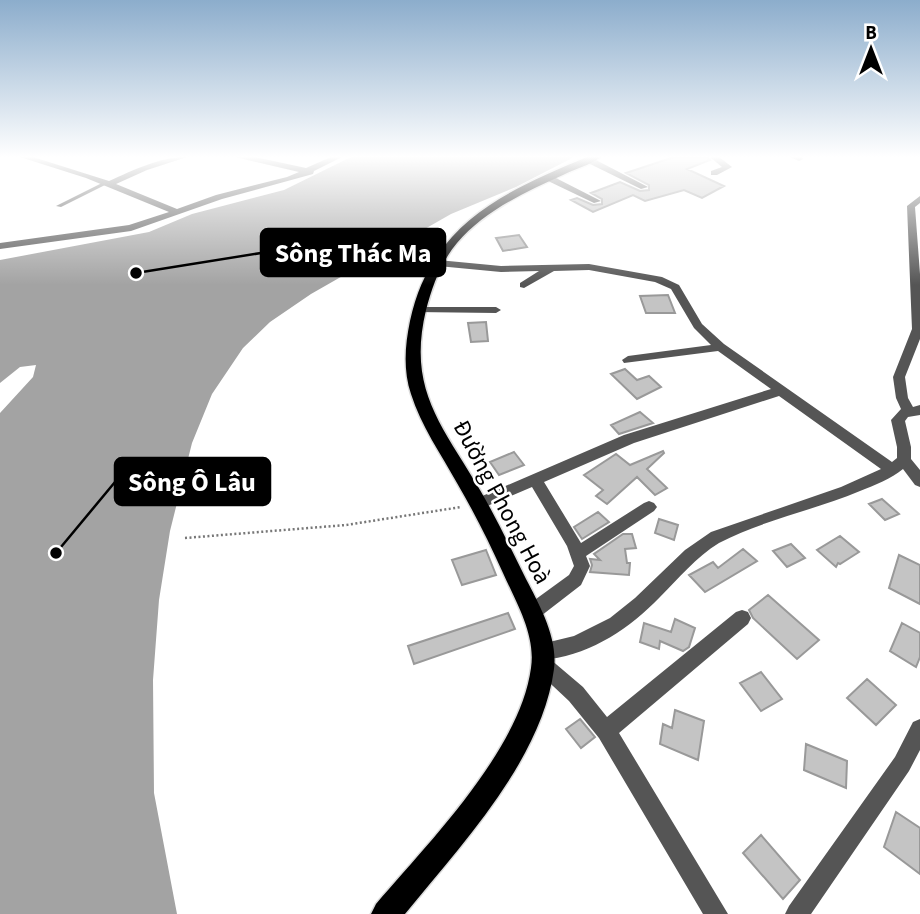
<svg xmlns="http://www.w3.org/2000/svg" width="920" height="914" font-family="'Source Sans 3',sans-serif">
<rect width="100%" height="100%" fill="#fff"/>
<path fill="#a3a3a3" d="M 351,157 L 574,157 L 516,187 L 451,214 L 311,294 L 270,322 L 243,348 L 212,394 L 192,443 L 170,531 L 159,600 L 153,680 L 154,793 L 177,914 L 0,914 L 0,413 L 33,377 L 36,365 L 20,367 L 0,383 L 0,260 L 149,232 L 192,214 L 284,190 Z"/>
<path fill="#c4c4c4" stroke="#999" stroke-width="2" d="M 674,157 L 707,157 L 710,160 L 687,169 L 724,186 L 702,198 L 684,190 L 645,201 L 633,195 L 593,212 L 571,200 L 577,198 L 593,205 L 602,204 L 602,199 L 591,193 L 620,182 L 640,191 L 649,190 L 649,185 L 626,173 Z
M 519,235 L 527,247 L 503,251 L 496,238 Z
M 668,295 L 675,313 L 646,313 L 640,296 Z
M 486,322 L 488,341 L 471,342 L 468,323 Z
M 625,369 L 637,380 L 649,376 L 661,387 L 637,399 L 611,374 Z
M 640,412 L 653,423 L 619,434 L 611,425 Z
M 663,451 L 664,453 L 647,469 L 667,488 L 655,495 L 637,477 L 607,504 L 596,496 L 603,490 L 584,475 L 616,454 L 630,465 Z
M 514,452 L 524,465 L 499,475 L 490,462 Z
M 882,499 L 899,514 L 885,520 L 869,504 Z
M 598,512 L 609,522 L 582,539 L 574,527 Z
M 659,519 L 678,525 L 674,540 L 655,533 Z
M 623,534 L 632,534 L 636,548 L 625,549 L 627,563 L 630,563 L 629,575 L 590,572 L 592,565 L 590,559 L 600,560 L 594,554 Z
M 840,536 L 859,552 L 840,564 L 838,563 L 836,567 L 817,550 Z
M 791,544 L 805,558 L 787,567 L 773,551 Z
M 743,549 L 757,561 L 705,592 L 689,575 L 713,562 L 718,568 Z
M 486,550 L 496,575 L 462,585 L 452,560 Z
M 899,555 L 920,565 L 920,604 L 889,588 Z
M 768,595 L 819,640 L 797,659 L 753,618 L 749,610 Z
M 508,613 L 515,629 L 414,664 L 408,646 Z
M 675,619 L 695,628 L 689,647 L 683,651 L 660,641 L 659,649 L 640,642 L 644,623 L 671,632 Z
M 902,623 L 920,633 L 920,657 L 916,667 L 890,651 Z
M 761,672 L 782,699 L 761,711 L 740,683 Z
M 867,679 L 896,705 L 876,725 L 847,698 Z
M 675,710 L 704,721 L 698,760 L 660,744 L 663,724 L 672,728 Z
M 580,719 L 595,737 L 581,748 L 566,729 Z
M 806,744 L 847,761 L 846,788 L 804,770 Z
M 896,812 L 920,828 L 920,874 L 884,847 Z
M 761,835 L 800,880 L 783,899 L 743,853 Z"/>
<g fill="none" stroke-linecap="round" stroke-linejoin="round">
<defs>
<path id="primary" d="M 587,157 L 601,157 C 590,165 575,169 563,175 C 525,192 484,211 457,243 C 441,262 432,287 426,310 C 407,390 442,425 480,490 C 497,519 511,549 526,579 C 540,606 558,638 554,669 C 542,760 461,845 405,914 L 371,914 L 376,904 C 429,842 520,750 531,668 C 536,635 516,602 503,573 C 489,542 474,512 457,483 C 441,454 421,426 411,394 C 403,370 405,345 410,321 C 431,224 503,192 587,157 Z"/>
</defs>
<use href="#primary" stroke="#dbdbdb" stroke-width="3"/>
<path stroke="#777" stroke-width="2.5" stroke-dasharray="2 2.5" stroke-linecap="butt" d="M 185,538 L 346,525 L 461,507"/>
<path fill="#555" fill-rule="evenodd" d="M 104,182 L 109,183 L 61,207 L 56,206 Z"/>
<path fill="#555" fill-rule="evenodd" d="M 20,157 L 33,157 L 109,181 C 134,170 159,157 187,157 L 147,170 L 116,184 L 177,209 L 216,195 L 287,177 L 299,172 L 235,157 L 255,157 L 306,168 L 331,157 L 342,157 L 314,171 L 313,174 L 222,199 L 131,231 L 0,249 L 0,243 L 129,225 L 169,212 L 86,178 Z
M 710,157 L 719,157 L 732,167 L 717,175 L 711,175 L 711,171 L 722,167 Z
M 790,157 L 802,157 L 803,159 L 799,161 Z
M 586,158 L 592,158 L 648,187 L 641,189 L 586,162 Z
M 546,176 L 552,176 L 601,201 L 594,203 L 546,180 Z
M 920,196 L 920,203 L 915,207 L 920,274 L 920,339 L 905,377 L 908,398 L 913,407 L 920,405 L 920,415 L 908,417 L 905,421 L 911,447 L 911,459 L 920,470 L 920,487 L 915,485 L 903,469 C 891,479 875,485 860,491 C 815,510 763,520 719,543 C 696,557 679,578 660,597 C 630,628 593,653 550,659 L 583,687 L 607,717 L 736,612 L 742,610 L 748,612 L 751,618 L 748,624 L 619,733 L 728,914 L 703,914 L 599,738 L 569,701 L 537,671 L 534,665 L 538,658 L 534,651 L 537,645 L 574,636 L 610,618 L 635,598 L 685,550 L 711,532 L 841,487 L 881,469 L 779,396 L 634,443 L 544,482 L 581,543 L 644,503 L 649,501 L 654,503 L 657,507 L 654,511 L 586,556 L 590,566 L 581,585 L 537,619 L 531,621 L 525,619 L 522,613 L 525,607 L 569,575 L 574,566 L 567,546 L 532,487 L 478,510 L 473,508 L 471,504 L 473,500 L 624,435 L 771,389 L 718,351 L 624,363 L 622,360 L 628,356 L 711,345 L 694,328 L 671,289 L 655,282 L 589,270 L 554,271 L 524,288 L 520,287 L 520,283 L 539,271 L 501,272 L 438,266 L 433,263 L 438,260 L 501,266 L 589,264 L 662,277 L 679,285 L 702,324 L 724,344 L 892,462 L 897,458 L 897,447 L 891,420 L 901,409 L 896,398 L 893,377 L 912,329 L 907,206 Z
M 419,307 L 496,307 L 501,310 L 496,313 L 415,312 L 414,310 Z
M 920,719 L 920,750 L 909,771 L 811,914 L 785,914 L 789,906 L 895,757 L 913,722 Z"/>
<use href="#primary" fill="#000" fill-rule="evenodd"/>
</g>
<linearGradient id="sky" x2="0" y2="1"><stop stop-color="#8cadcc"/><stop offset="0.55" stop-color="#fff"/><stop offset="1" stop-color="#fff" stop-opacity="0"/></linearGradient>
<rect width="920" height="285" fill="url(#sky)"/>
<g text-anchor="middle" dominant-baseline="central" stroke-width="5" stroke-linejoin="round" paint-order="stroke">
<g font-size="24" fill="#000" stroke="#fff">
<text transform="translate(502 502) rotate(62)">Đường Phong Hoà</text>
</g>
</g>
<path fill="none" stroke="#000" stroke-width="2.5" d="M136 273L261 253M56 553L115 482"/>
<g fill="#000" stroke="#fff" stroke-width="2.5">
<circle cx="136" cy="273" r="7"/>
<circle cx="56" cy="553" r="7"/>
</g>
<g fill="#000" stroke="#000" stroke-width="2.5">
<rect x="261" y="229" width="184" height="47" rx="7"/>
<rect x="115" y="458" width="155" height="47" rx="7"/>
</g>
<g font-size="26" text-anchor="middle" font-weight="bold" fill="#fff">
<text x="353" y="262">Sông Thác Ma</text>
<text x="192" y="491">Sông Ô Lâu</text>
</g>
<g transform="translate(871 49)" stroke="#ffffff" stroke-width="5" paint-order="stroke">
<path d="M0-5L12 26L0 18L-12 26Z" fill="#000000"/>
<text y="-10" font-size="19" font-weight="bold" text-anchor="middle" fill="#000000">B</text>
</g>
</svg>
